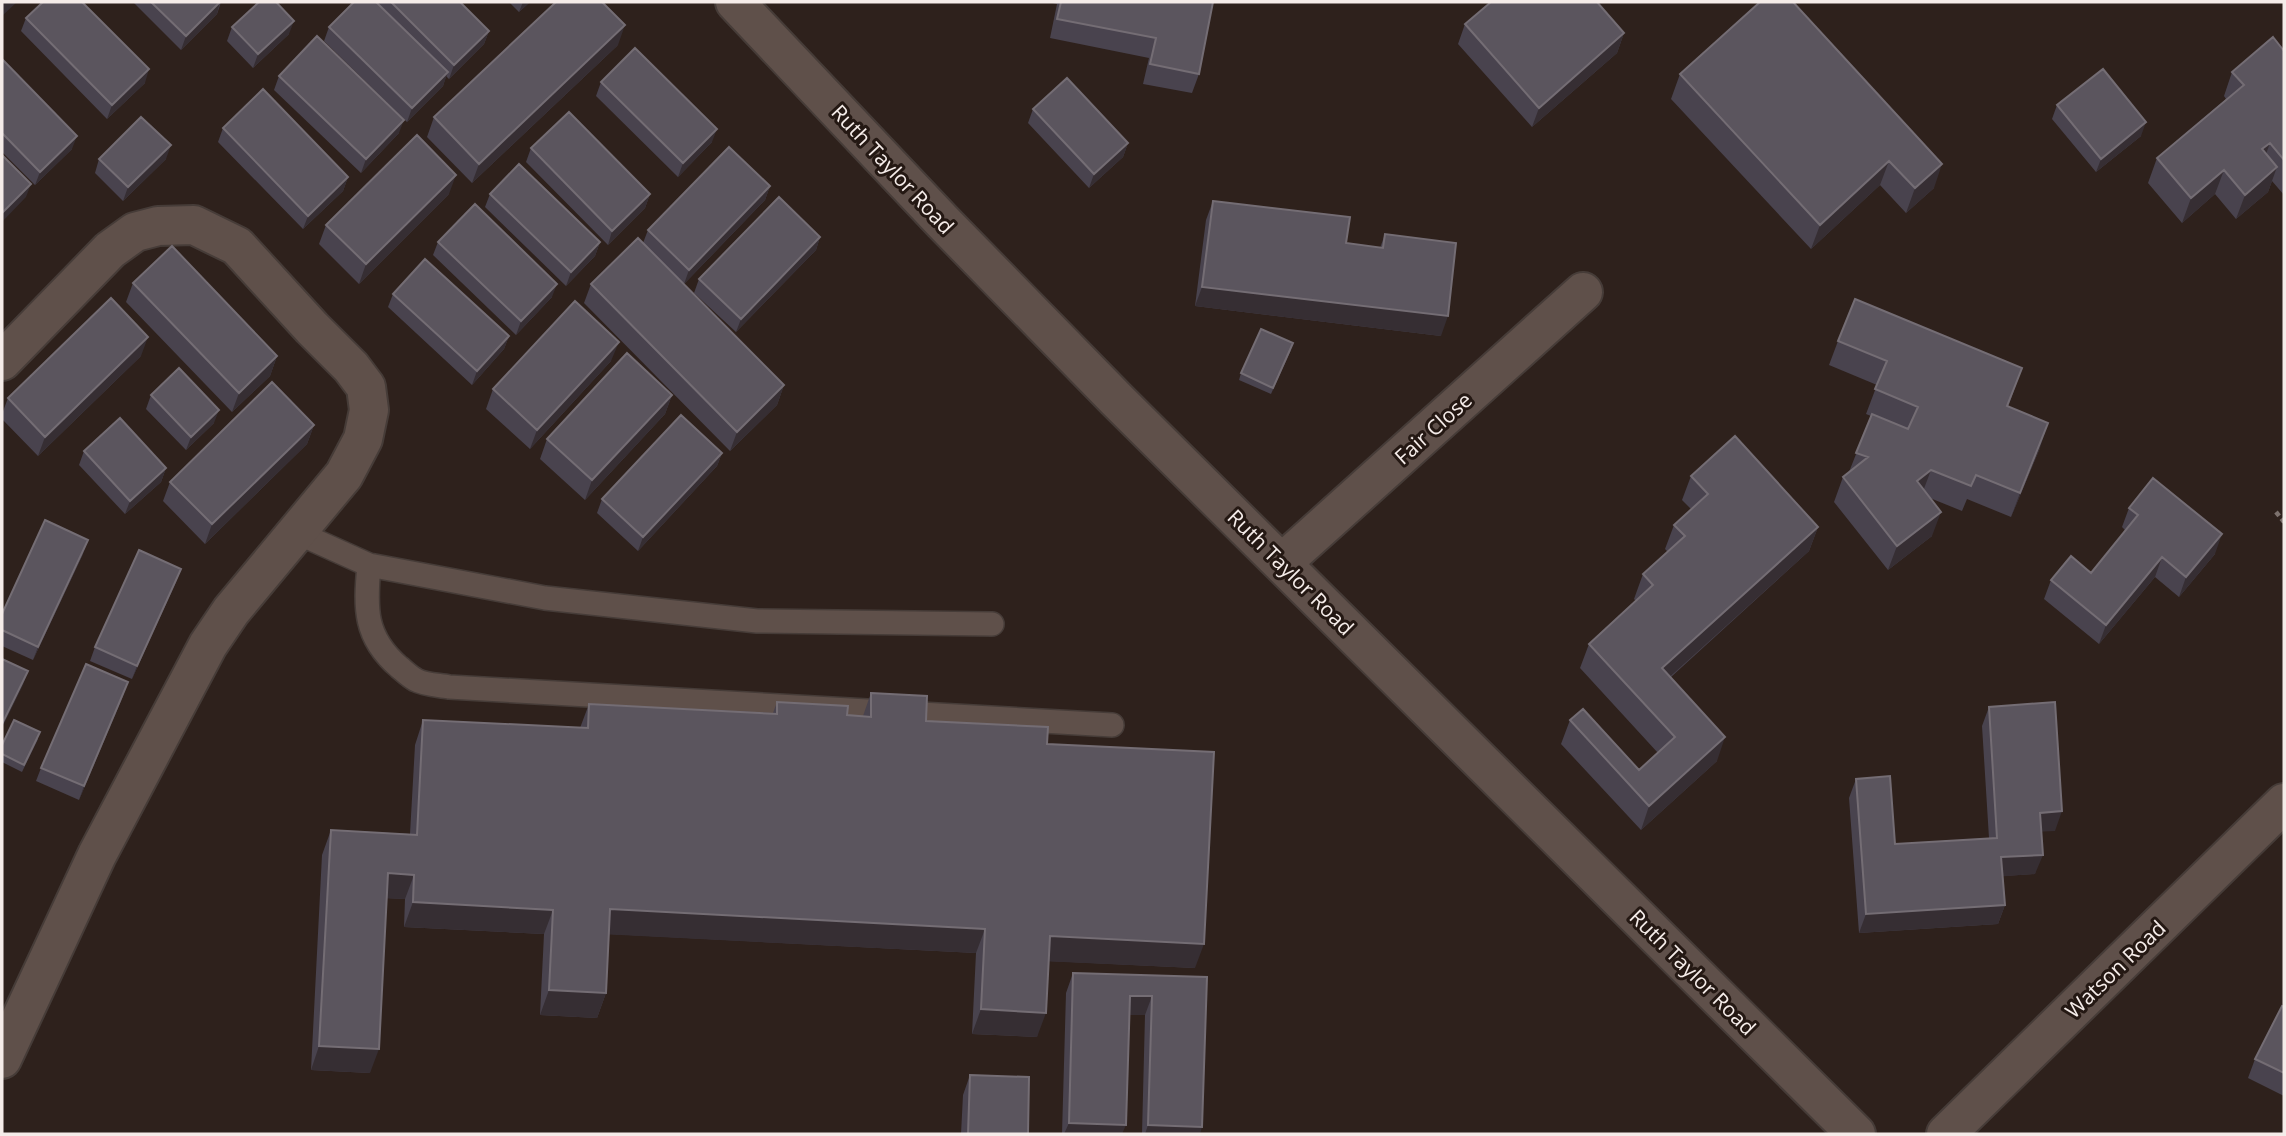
<svg xmlns="http://www.w3.org/2000/svg" width="2286" height="1136" font-family="'Open Sans',sans-serif">
<rect width="100%" height="100%" fill="#2e211c"/>
<g fill="none" stroke-linecap="round" stroke-linejoin="round">
<defs>
<path id="lane" d="M 298,533 L 369,565 L 545,598 L 757,621 L 992,624
M 369,565 C 365,608 364,637 399,667 C 404,671 410,677 416,680 C 425,685 439,685 449,687 L 1112,725"/>
<path id="street" d="M 735,2 L 943,222 L 1116,399 L 1856,1134
M 2,361 L 110,250 L 135,232 L 158,226 L 194,225 L 237,246 L 312,328 L 351,367 L 366,387 L 369,410 L 363,439 L 344,475 L 231,611 L 208,645 L 97,855 L 2,1059
M 1282,563 L 1583,292
M 1946,1134 L 2284,803"/>
</defs>
<use href="#lane" stroke="#463c38" stroke-width="26"/>
<use href="#street" stroke="#463c38" stroke-width="42"/>
<path stroke="#7c716d" stroke-width="4.5" stroke-dasharray="5 3.5" stroke-linecap="butt" d="M 2276,512 L 2284,522"/>
<use href="#lane" stroke="#5f504a" stroke-width="23"/>
<use href="#street" stroke="#5f504a" stroke-width="38"/>
</g>
<path fill="#49434e" d="M 133,2 L 221,2 L 217,14 L 181,50 Z
M 354,2 L 460,2 L 489,31 L 484,44 L 449,79 L 446,76 L 443,86 L 407,122 L 324,41 L 329,27 Z
M 509,2 L 530,2 L 519,12 Z
M 1048,2 L 1213,2 L 1199,74 L 1192,93 L 1143,84 L 1149,58 L 1050,38 L 1057,4 Z
M 1760,2 L 1934,188 L 1906,213 L 1880,185 L 1811,249 L 1671,99 L 1680,74 Z
M 26,18 L 145,83 L 107,119 L 21,31 Z
M 1465,24 L 1624,33 L 1617,53 L 1532,127 L 1458,44 Z
M 232,27 L 289,34 L 253,68 L 227,41 Z
M 618,45 L 472,183 L 427,137 L 434,117 Z
M 2284,51 L 2284,195 L 2272,181 L 2268,192 L 2236,219 L 2215,194 L 2182,223 L 2148,183 L 2157,158 L 2226,99 L 2224,96 L 2232,72 Z
M 2,59 L 72,149 L 35,185 L 2,152 Z
M 279,76 L 399,133 L 361,173 L 274,90 Z
M 601,82 L 712,142 L 678,177 L 596,96 Z
M 2057,105 L 2141,136 L 2096,172 L 2052,119 Z
M 1033,109 L 1128,143 L 1123,157 L 1089,188 L 1028,123 Z
M 223,128 L 348,177 L 343,191 L 303,229 L 218,142 Z
M 531,148 L 650,194 L 645,208 L 608,245 L 526,162 Z
M 99,159 L 166,159 L 123,201 L 95,173 Z
M 770,186 L 765,200 L 684,284 L 784,385 L 777,405 L 730,451 L 584,303 L 591,284 L 643,243 L 648,230 Z
M 449,194 L 359,284 L 319,244 L 326,225 Z
M 490,194 L 600,242 L 595,256 L 566,286 L 485,207 Z
M 1213,201 L 1346,243 L 1380,248 L 1385,234 L 1441,336 L 1195,306 L 1206,220 Z
M 820,237 L 816,250 L 736,332 L 694,293 L 699,279 Z
M 438,242 L 552,297 L 516,335 L 433,255 Z
M 133,283 L 277,356 L 270,376 L 232,412 L 126,302 Z
M 393,294 L 509,336 L 504,349 L 472,385 L 388,307 Z
M 1838,341 L 2022,368 L 2008,407 L 2040,448 L 2011,517 L 1967,499 L 1962,511 L 1930,498 L 1932,536 L 1888,570 L 1834,502 L 1843,477 L 1849,472 L 1871,416 L 1866,414 L 1877,385 L 1829,365 Z
M 1291,350 L 1271,394 L 1239,380 L 1241,373 Z
M 141,356 L 38,456 L 2,419 L 2,414 L 8,398 Z
M 611,361 L 530,449 L 486,409 L 493,389 Z
M 151,395 L 214,423 L 186,450 L 146,409 Z
M 672,395 L 665,414 L 585,500 L 540,459 L 547,439 Z
M 314,425 L 307,444 L 205,544 L 163,501 L 170,482 Z
M 84,451 L 166,468 L 161,482 L 125,514 L 79,465 Z
M 722,453 L 717,466 L 638,551 L 597,513 L 602,499 Z
M 1691,476 L 1818,527 L 1809,551 L 1671,677 L 1717,761 L 1641,830 L 1561,744 L 1570,720 L 1639,770 L 1658,753 L 1580,668 L 1589,644 L 1636,601 L 1634,599 L 1643,574 L 1668,552 L 1665,549 L 1674,525 L 1691,509 L 1682,500 Z
M 2129,508 L 2215,554 L 2179,597 L 2155,577 L 2099,644 L 2044,599 L 2051,580 L 2091,573 L 2126,531 L 2122,527 Z
M 83,554 L 33,660 L 2,646 L 2,614 Z
M 181,569 L 176,582 L 132,679 L 90,661 L 95,647 Z
M 871,693 L 926,721 L 1047,744 L 1195,968 L 1049,961 L 1037,1037 L 972,1034 L 976,953 L 609,934 L 606,993 L 597,1018 L 540,1015 L 544,934 L 404,927 L 405,899 L 386,898 L 370,1073 L 311,1070 L 322,855 L 331,830 L 410,834 L 415,745 L 423,720 L 580,728 L 589,704 L 773,713 L 777,702 L 847,715 L 863,716 Z
M 123,696 L 79,800 L 36,781 L 41,768 Z
M 1989,707 L 2055,831 L 2041,831 L 2035,874 L 2003,876 L 2005,905 L 1998,924 L 1859,933 L 1849,798 L 1856,779 L 1895,844 L 1989,838 L 1982,726 Z
M 38,739 L 22,772 L 2,762 L 2,745 Z
M 1073,973 L 1207,977 L 1200,1134 L 1142,1134 L 1145,1015 L 1129,1015 L 1122,1134 L 1062,1134 L 1066,993 Z
M 2284,1007 L 2284,1096 L 2248,1078 L 2255,1059 Z
M 970,1075 L 1028,1134 L 961,1134 L 963,1095 Z"/>
<path fill="#362e33" d="M 2,2 L 17,2 L 2,16 Z
M 220,2 L 217,14 L 181,50 L 186,36 Z
M 523,2 L 530,2 L 519,12 Z
M 294,21 L 289,34 L 253,68 L 258,54 Z
M 625,25 L 618,45 L 472,183 L 479,164 Z
M 489,31 L 484,44 L 449,79 L 454,65 Z
M 1624,33 L 1617,53 L 1532,127 L 1539,108 Z
M 149,69 L 145,83 L 107,119 L 112,105 Z
M 448,72 L 443,86 L 407,122 L 412,108 Z
M 404,120 L 399,133 L 361,173 L 366,159 Z
M 2146,122 L 2141,136 L 2096,172 L 2101,159 Z
M 717,129 L 712,142 L 678,177 L 683,163 Z
M 77,136 L 72,149 L 35,185 L 40,172 Z
M 1128,143 L 1123,157 L 1089,188 L 1094,174 Z
M 2270,143 L 2261,168 L 2262,149 Z
M 171,145 L 166,159 L 123,201 L 128,187 Z
M 1889,161 L 1880,185 L 1811,249 L 1820,225 Z
M 1942,164 L 1934,188 L 1906,213 L 1915,188 Z
M 2277,167 L 2268,192 L 2236,219 L 2245,195 Z
M 2224,170 L 2215,194 L 2182,223 L 2191,198 Z
M 456,175 L 449,194 L 359,284 L 366,264 Z
M 348,177 L 343,191 L 303,229 L 308,216 Z
M 31,184 L 26,197 L 2,222 L 2,213 Z
M 770,186 L 765,200 L 684,284 L 689,270 Z
M 650,194 L 645,208 L 608,245 L 612,231 Z
M 820,237 L 816,250 L 736,332 L 741,319 Z
M 600,242 L 595,256 L 566,286 L 571,272 Z
M 557,284 L 552,297 L 516,335 L 521,321 Z
M 1202,287 L 1448,316 L 1441,336 L 1195,306 Z
M 509,336 L 504,349 L 472,385 L 477,371 Z
M 148,337 L 141,356 L 38,456 L 45,437 Z
M 619,342 L 611,361 L 530,449 L 537,430 Z
M 277,356 L 270,376 L 232,412 L 239,393 Z
M 784,385 L 777,405 L 730,451 L 737,432 Z
M 672,395 L 665,414 L 585,500 L 592,480 Z
M 219,410 L 214,423 L 186,450 L 191,437 Z
M 2048,423 L 2040,448 L 2011,517 L 2020,493 Z
M 314,425 L 307,444 L 205,544 L 212,524 Z
M 722,453 L 717,466 L 638,551 L 643,537 Z
M 166,468 L 161,482 L 125,514 L 130,501 Z
M 1931,470 L 1922,494 L 1917,481 Z
M 1941,512 L 1932,536 L 1888,570 L 1897,546 Z
M 1818,527 L 1809,551 L 1653,692 L 1662,668 Z
M 2222,534 L 2215,554 L 2179,597 L 2186,577 Z
M 88,540 L 83,554 L 33,660 L 38,647 Z
M 2162,557 L 2155,577 L 2099,644 L 2106,625 Z
M 181,569 L 176,582 L 132,679 L 137,666 Z
M 28,671 L 23,685 L 2,728 L 2,724 Z
M 128,682 L 123,696 L 79,800 L 84,786 Z
M 1725,737 L 1717,761 L 1641,830 L 1649,806 Z
M 2062,811 L 2055,831 L 2033,832 L 2040,813 Z
M 2043,855 L 2035,874 L 1994,877 L 2001,857 Z
M 388,873 L 414,875 L 405,899 L 379,898 Z
M 413,902 L 553,910 L 544,934 L 404,927 Z
M 2005,905 L 1998,924 L 1859,933 L 1866,914 Z
M 610,909 L 985,929 L 976,953 L 601,934 Z
M 1050,936 L 1204,944 L 1195,968 L 1041,961 Z
M 549,990 L 606,993 L 597,1018 L 540,1015 Z
M 1130,996 L 1152,996 L 1145,1015 L 1123,1015 Z
M 981,1009 L 1046,1013 L 1037,1037 L 972,1034 Z
M 319,1046 L 379,1049 L 370,1073 L 311,1070 Z
M 1069,1123 L 1126,1125 L 1122,1134 L 1064,1134 Z
M 1148,1125 L 1202,1127 L 1200,1134 L 1145,1134 Z"/>
<path fill="#5b555e" stroke="#746d74" stroke-width="2" d="M 43,2 L 82,2 L 149,69 L 112,105 L 26,18 Z
M 151,2 L 220,2 L 186,36 Z
M 259,2 L 276,2 L 294,21 L 258,54 L 232,27 Z
M 354,2 L 376,2 L 448,72 L 412,108 L 329,27 Z
M 391,2 L 460,2 L 489,31 L 454,65 Z
M 556,2 L 602,2 L 625,25 L 479,164 L 434,117 Z
M 1061,2 L 1213,2 L 1199,74 L 1150,64 L 1156,38 L 1057,19 Z
M 1491,2 L 1597,2 L 1624,33 L 1539,108 L 1465,24 Z
M 1760,2 L 1793,2 L 1942,164 L 1915,188 L 1889,161 L 1820,225 L 1680,74 Z
M 317,36 L 404,120 L 366,159 L 279,76 Z
M 2273,37 L 2284,51 L 2284,160 L 2270,143 L 2262,149 L 2277,167 L 2245,195 L 2224,170 L 2191,198 L 2157,158 L 2244,85 L 2232,72 Z
M 635,48 L 717,129 L 683,163 L 601,82 Z
M 2,59 L 77,136 L 40,172 L 2,133 Z
M 2103,69 L 2146,122 L 2101,159 L 2057,105 Z
M 1067,78 L 1128,143 L 1094,174 L 1033,109 Z
M 263,89 L 348,177 L 308,216 L 223,128 Z
M 569,112 L 650,194 L 612,231 L 531,148 Z
M 141,117 L 171,145 L 128,187 L 99,159 Z
M 417,135 L 456,175 L 366,264 L 326,225 Z
M 729,147 L 770,186 L 689,270 L 648,230 Z
M 2,155 L 31,184 L 2,213 Z
M 519,164 L 600,242 L 571,272 L 490,194 Z
M 779,197 L 820,237 L 741,319 L 699,279 Z
M 1213,201 L 1350,217 L 1346,243 L 1383,248 L 1385,234 L 1456,243 L 1448,316 L 1202,287 Z
M 475,204 L 557,284 L 521,321 L 438,242 Z
M 638,238 L 784,385 L 737,432 L 591,284 Z
M 172,246 L 277,356 L 239,393 L 133,283 Z
M 425,259 L 509,336 L 477,371 L 393,294 Z
M 111,298 L 148,337 L 45,437 L 8,398 Z
M 1855,299 L 2022,368 L 2007,406 L 2048,423 L 2020,493 L 1976,475 L 1971,486 L 1931,470 L 1917,481 L 1941,512 L 1897,546 L 1843,477 L 1868,457 L 1856,453 L 1872,414 L 1908,429 L 1918,407 L 1875,389 L 1887,361 L 1838,341 Z
M 575,301 L 619,342 L 537,430 L 493,389 Z
M 1261,329 L 1293,343 L 1273,388 L 1241,373 Z
M 627,353 L 672,395 L 592,480 L 547,439 Z
M 179,368 L 219,410 L 191,437 L 151,395 Z
M 272,382 L 314,425 L 212,524 L 170,482 Z
M 681,415 L 722,453 L 643,537 L 602,499 Z
M 120,418 L 166,468 L 130,501 L 84,451 Z
M 1735,436 L 1818,527 L 1662,668 L 1725,737 L 1649,806 L 1570,720 L 1583,709 L 1639,770 L 1675,737 L 1589,644 L 1653,585 L 1643,574 L 1685,536 L 1674,525 L 1708,494 L 1691,476 Z
M 2153,478 L 2222,534 L 2186,577 L 2162,557 L 2106,625 L 2051,580 L 2071,556 L 2091,573 L 2138,515 L 2129,508 Z
M 45,520 L 88,540 L 38,647 L 2,630 L 2,614 Z
M 139,550 L 181,569 L 137,666 L 95,647 Z
M 2,659 L 28,671 L 2,724 Z
M 86,664 L 128,682 L 84,786 L 41,768 Z
M 871,693 L 927,696 L 926,721 L 1048,727 L 1047,744 L 1214,752 L 1204,944 L 1050,936 L 1046,1013 L 981,1009 L 985,929 L 610,909 L 606,993 L 549,990 L 553,910 L 413,902 L 414,875 L 388,873 L 379,1049 L 319,1046 L 331,830 L 417,835 L 423,720 L 588,728 L 589,704 L 777,714 L 777,702 L 848,706 L 847,715 L 871,717 Z
M 2055,702 L 2062,811 L 2040,813 L 2043,855 L 2001,857 L 2005,905 L 1866,914 L 1856,779 L 1890,776 L 1895,844 L 1997,838 L 1989,707 Z
M 14,720 L 40,732 L 24,765 L 2,754 L 2,745 Z
M 1073,973 L 1207,977 L 1202,1127 L 1148,1125 L 1152,996 L 1130,996 L 1126,1125 L 1069,1123 Z
M 2282,1006 L 2284,1007 L 2284,1073 L 2255,1059 Z
M 970,1075 L 1029,1077 L 1028,1134 L 968,1134 Z"/>
<g text-anchor="middle" dominant-baseline="central" stroke-width="6" stroke-linejoin="round" paint-order="stroke">
<g font-size="21" fill="#f5ece9" stroke="#241813">
<text transform="translate(893 169) rotate(47)">Ruth Taylor Road</text>
<text transform="translate(1433 428) rotate(-42)">Fair Close</text>
<text transform="translate(1291 572) rotate(45)">Ruth Taylor Road</text>
<text transform="translate(2115 969) rotate(-44)">Watson Road</text>
<text transform="translate(1693 972) rotate(45)">Ruth Taylor Road</text>
</g>
</g>
<rect width="2286" height="1136" fill="none" stroke="#f5ece9" stroke-width="7"/>
</svg>
